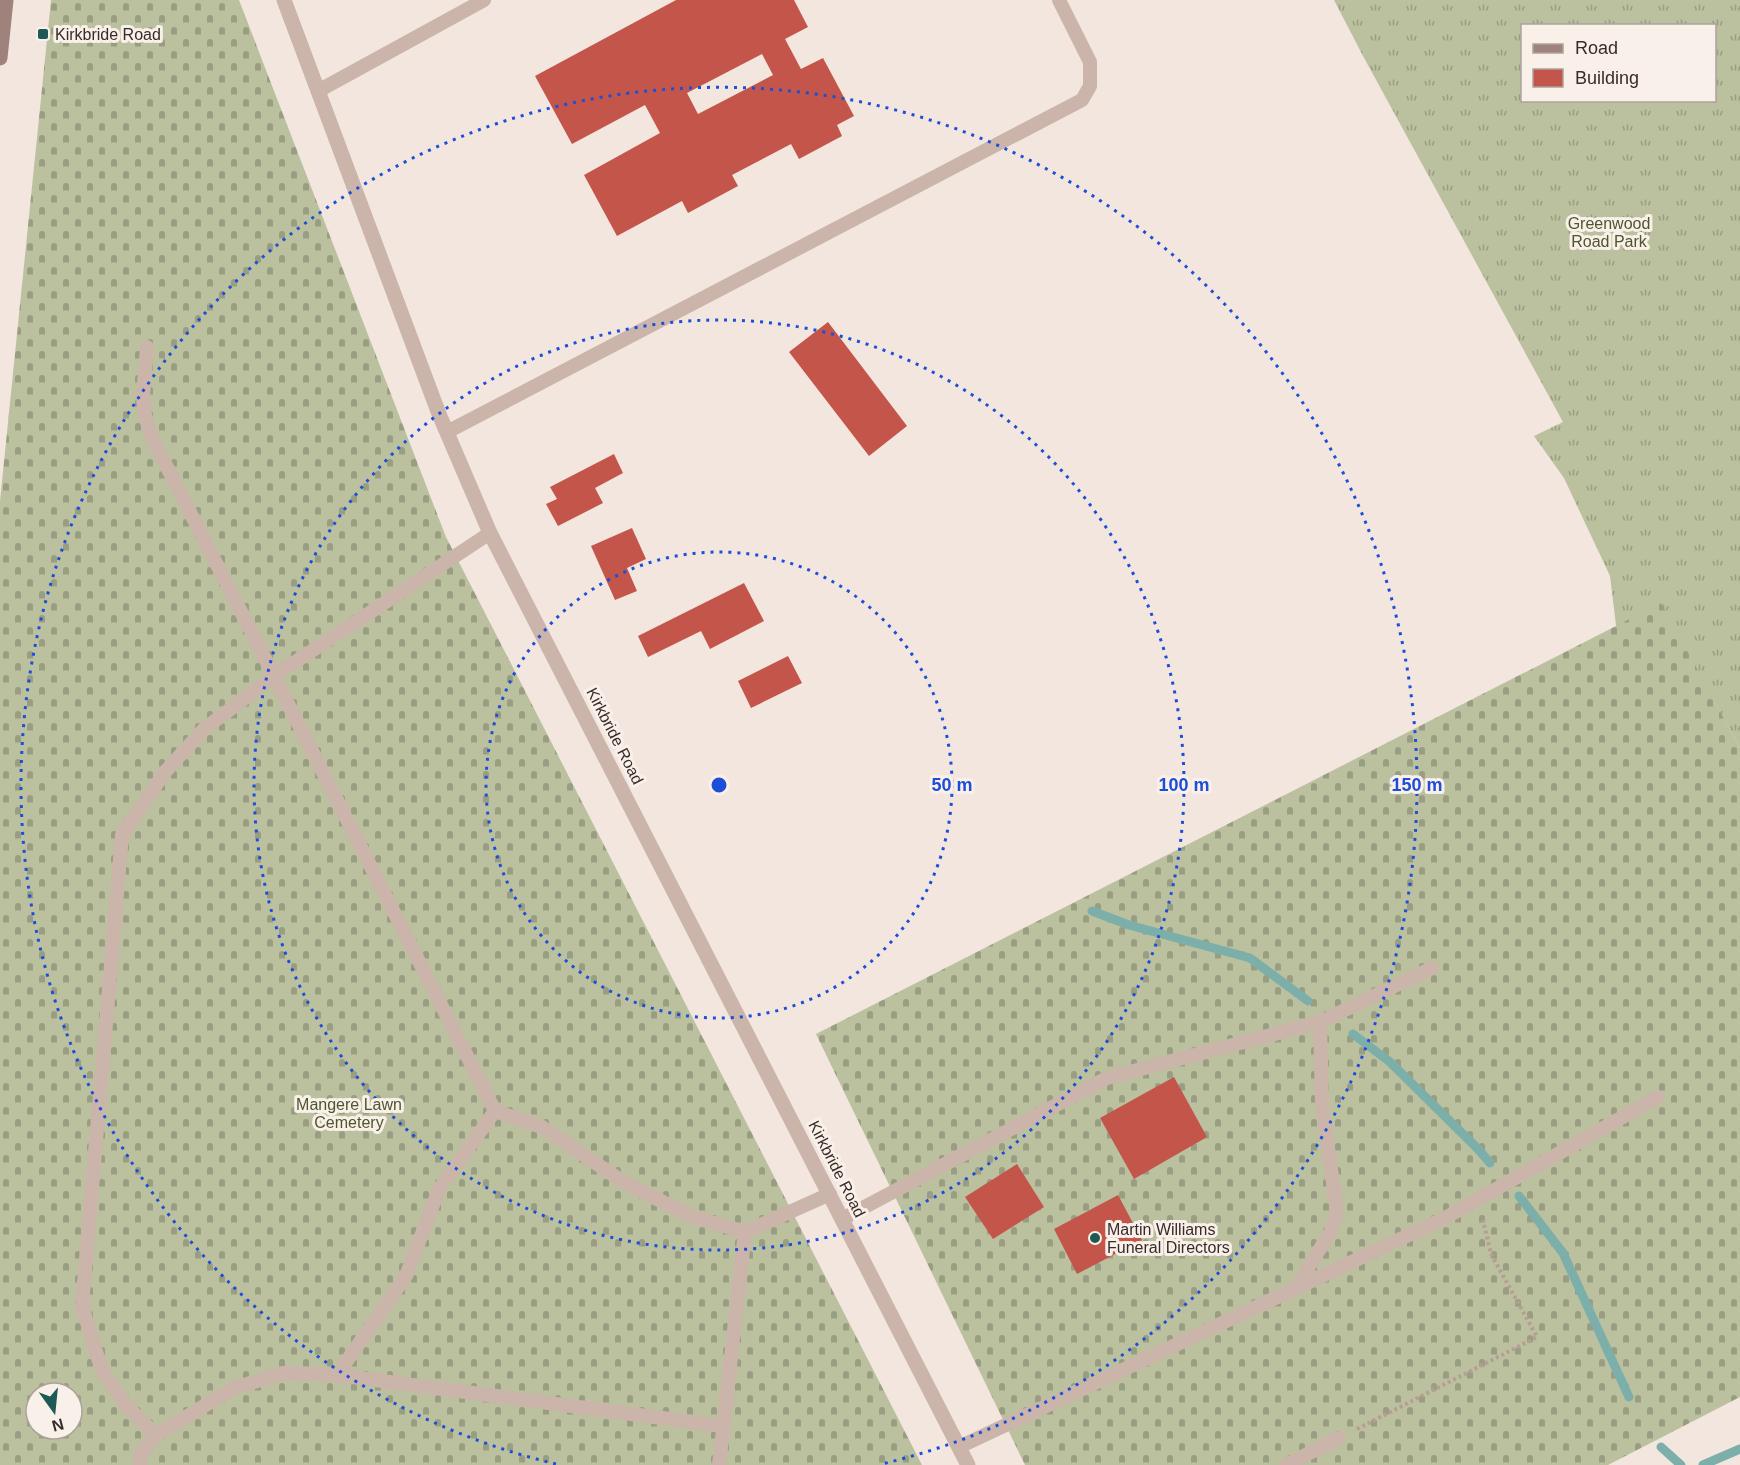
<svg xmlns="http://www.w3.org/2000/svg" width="1740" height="1465" font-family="Arial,sans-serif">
<defs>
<pattern id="grass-tufts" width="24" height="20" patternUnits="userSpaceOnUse" patternTransform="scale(1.5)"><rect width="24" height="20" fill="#bbc19e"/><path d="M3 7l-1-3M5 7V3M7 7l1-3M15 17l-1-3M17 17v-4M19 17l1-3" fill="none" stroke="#999d81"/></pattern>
<pattern id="cemetery-stones" width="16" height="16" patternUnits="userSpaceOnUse" patternTransform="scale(1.5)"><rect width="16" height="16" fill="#bbc19e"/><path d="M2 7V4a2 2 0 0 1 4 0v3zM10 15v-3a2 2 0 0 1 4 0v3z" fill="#999d81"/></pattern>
</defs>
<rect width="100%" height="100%" fill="#f2e6de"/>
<path fill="url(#grass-tufts)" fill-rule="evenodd" d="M 1334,0 L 1740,0 L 1740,748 L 1713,699 L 1619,650 L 1610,576 L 1564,478 L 1534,436 L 1563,422 L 1363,56 ZM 1522,26 L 1714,26 L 1714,100 L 1522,100 Z"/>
<path fill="url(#cemetery-stones)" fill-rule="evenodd" d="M 51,0 L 239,0 L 446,537 L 922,1465 L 0,1465 L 0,501 ZM 36,1393 L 72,1393 L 72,1429 L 36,1429 Z
M 1661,603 L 1740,748 L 1740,1397 L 1608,1465 L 1025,1465 L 816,1034 Z"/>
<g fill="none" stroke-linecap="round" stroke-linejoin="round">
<path stroke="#7dafaa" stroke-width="9" d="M 1092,911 L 1129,925 L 1250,958 L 1308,1001
M 1353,1034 L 1390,1062 L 1478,1149 L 1490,1163
M 1519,1196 L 1563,1253 L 1629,1397
M 1661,1447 L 1681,1465
M 1703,1465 L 1740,1449"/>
</g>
<path fill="#c4554a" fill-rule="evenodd" d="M 676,0 L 794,0 L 808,27 L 785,39 L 801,69 L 823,58 L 854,116 L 837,125 L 842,136 L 799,159 L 791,144 L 732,175 L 738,186 L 688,213 L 682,201 L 617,236 L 584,175 L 660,133 L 645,105 L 572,144 L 535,76 ZM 762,54 L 773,75 L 698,114 L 687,93 Z
M 828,322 L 907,426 L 869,456 L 789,352 Z
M 614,454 L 623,473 L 595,488 L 603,503 L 558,526 L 546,504 L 557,499 L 550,487 Z
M 632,528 L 646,559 L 627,568 L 637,591 L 615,600 L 591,546 Z
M 744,583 L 764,621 L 710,649 L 701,631 L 648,657 L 638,636 Z
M 788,656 L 802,683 L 751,708 L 738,681 Z
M 1174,1077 L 1207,1137 L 1134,1179 L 1100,1118 Z
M 1017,1164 L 1044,1207 L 993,1239 L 965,1197 Z
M 1118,1195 L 1142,1240 L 1077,1274 L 1054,1229 Z"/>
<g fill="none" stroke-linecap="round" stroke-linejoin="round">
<path stroke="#b69e94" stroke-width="4" stroke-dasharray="3 3" stroke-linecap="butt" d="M 1357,1429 L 1537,1337 L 1491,1254 L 1483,1220"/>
<path stroke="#cbb4aa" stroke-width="14" d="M 318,91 L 484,0
M 147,347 L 143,397 L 145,415 L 152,438 L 274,676 L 495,1111
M 447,432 L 1082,100 L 1090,86 L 1090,62 L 1059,0
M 842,1219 L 1107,1078 L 1320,1022 L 1432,968
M 1295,1289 L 1331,1231 L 1337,1212 L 1322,1104 L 1320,1022
M 337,1375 L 722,1426
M 156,1435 L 126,1405 L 102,1371 L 82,1306 L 122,835 L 165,772 L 204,729 L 274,676 L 490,533
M 959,1447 L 1445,1218 L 1658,1097
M 140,1465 L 141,1453 L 156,1435 L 234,1388 L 284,1373 L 337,1375 L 406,1276 L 439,1189 L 495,1111 L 542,1127 L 622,1181 L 690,1216 L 745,1232
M 719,1465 L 745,1232 L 830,1194
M 1286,1465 L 1339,1438"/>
<path stroke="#cbb4aa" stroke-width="15" d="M 284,0 L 439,414 L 490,533 L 968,1465"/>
<path stroke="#9e827b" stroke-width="15" d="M 0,58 L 6,0"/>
</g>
<g fill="none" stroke="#1d4ed8" stroke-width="3" stroke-dasharray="3 6">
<circle cx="719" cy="785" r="233"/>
<circle cx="719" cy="785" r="465"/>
<path d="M556 1464A698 698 0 1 1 882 1464"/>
</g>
<g fill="#1f5954" stroke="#faf0ea" stroke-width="2">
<rect x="37" y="28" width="12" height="12" rx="3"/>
<circle cx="1095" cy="1238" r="6"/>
</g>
<g text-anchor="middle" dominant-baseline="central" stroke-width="6" stroke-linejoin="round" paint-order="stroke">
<g font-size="16" fill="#382c29" stroke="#faf0ea" text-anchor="start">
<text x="55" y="34">Kirkbride Road</text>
<text x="1107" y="1229">Martin Williams<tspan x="1107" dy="18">Funeral Directors</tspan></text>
</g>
<g font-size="16" fill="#4d562d" stroke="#faf0ea">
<text x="1609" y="223">Greenwood<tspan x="1609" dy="18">Road Park</tspan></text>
<text x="349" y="1104">Mangere Lawn<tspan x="349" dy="18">Cemetery</tspan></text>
</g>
<g font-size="16" fill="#382c29" stroke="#faf0ea">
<text transform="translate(615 736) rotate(63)">Kirkbride Road</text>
<text transform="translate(837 1169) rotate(63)">Kirkbride Road</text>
</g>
</g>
<circle cx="719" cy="785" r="9" fill="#1d4ed8" stroke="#faf0ea" stroke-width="3"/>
<g font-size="18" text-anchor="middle" font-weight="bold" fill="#1d4ed8" stroke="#faf0ea" stroke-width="6" stroke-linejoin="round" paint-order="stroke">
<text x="952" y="791">50 m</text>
<text x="1184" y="791">100 m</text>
<text x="1417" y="791">150 m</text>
</g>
<rect x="1521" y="24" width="195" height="78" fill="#faf0ea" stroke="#aca29d" stroke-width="1.5"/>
<rect x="1533" y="44" width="30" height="9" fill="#9e827b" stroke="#aca29d" stroke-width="1.5"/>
<text x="1575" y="54" font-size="18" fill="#382c29">Road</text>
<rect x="1533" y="69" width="30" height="18" fill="#c4554a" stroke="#aca29d" stroke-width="1.5"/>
<text x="1575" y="84" font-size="18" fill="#382c29">Building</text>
<g transform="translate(54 1411) rotate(165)"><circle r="28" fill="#faf0ea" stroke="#aca29d" stroke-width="1.5"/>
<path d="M0-4.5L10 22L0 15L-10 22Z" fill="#1f5954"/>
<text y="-9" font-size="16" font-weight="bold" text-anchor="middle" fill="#382c29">N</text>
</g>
</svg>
